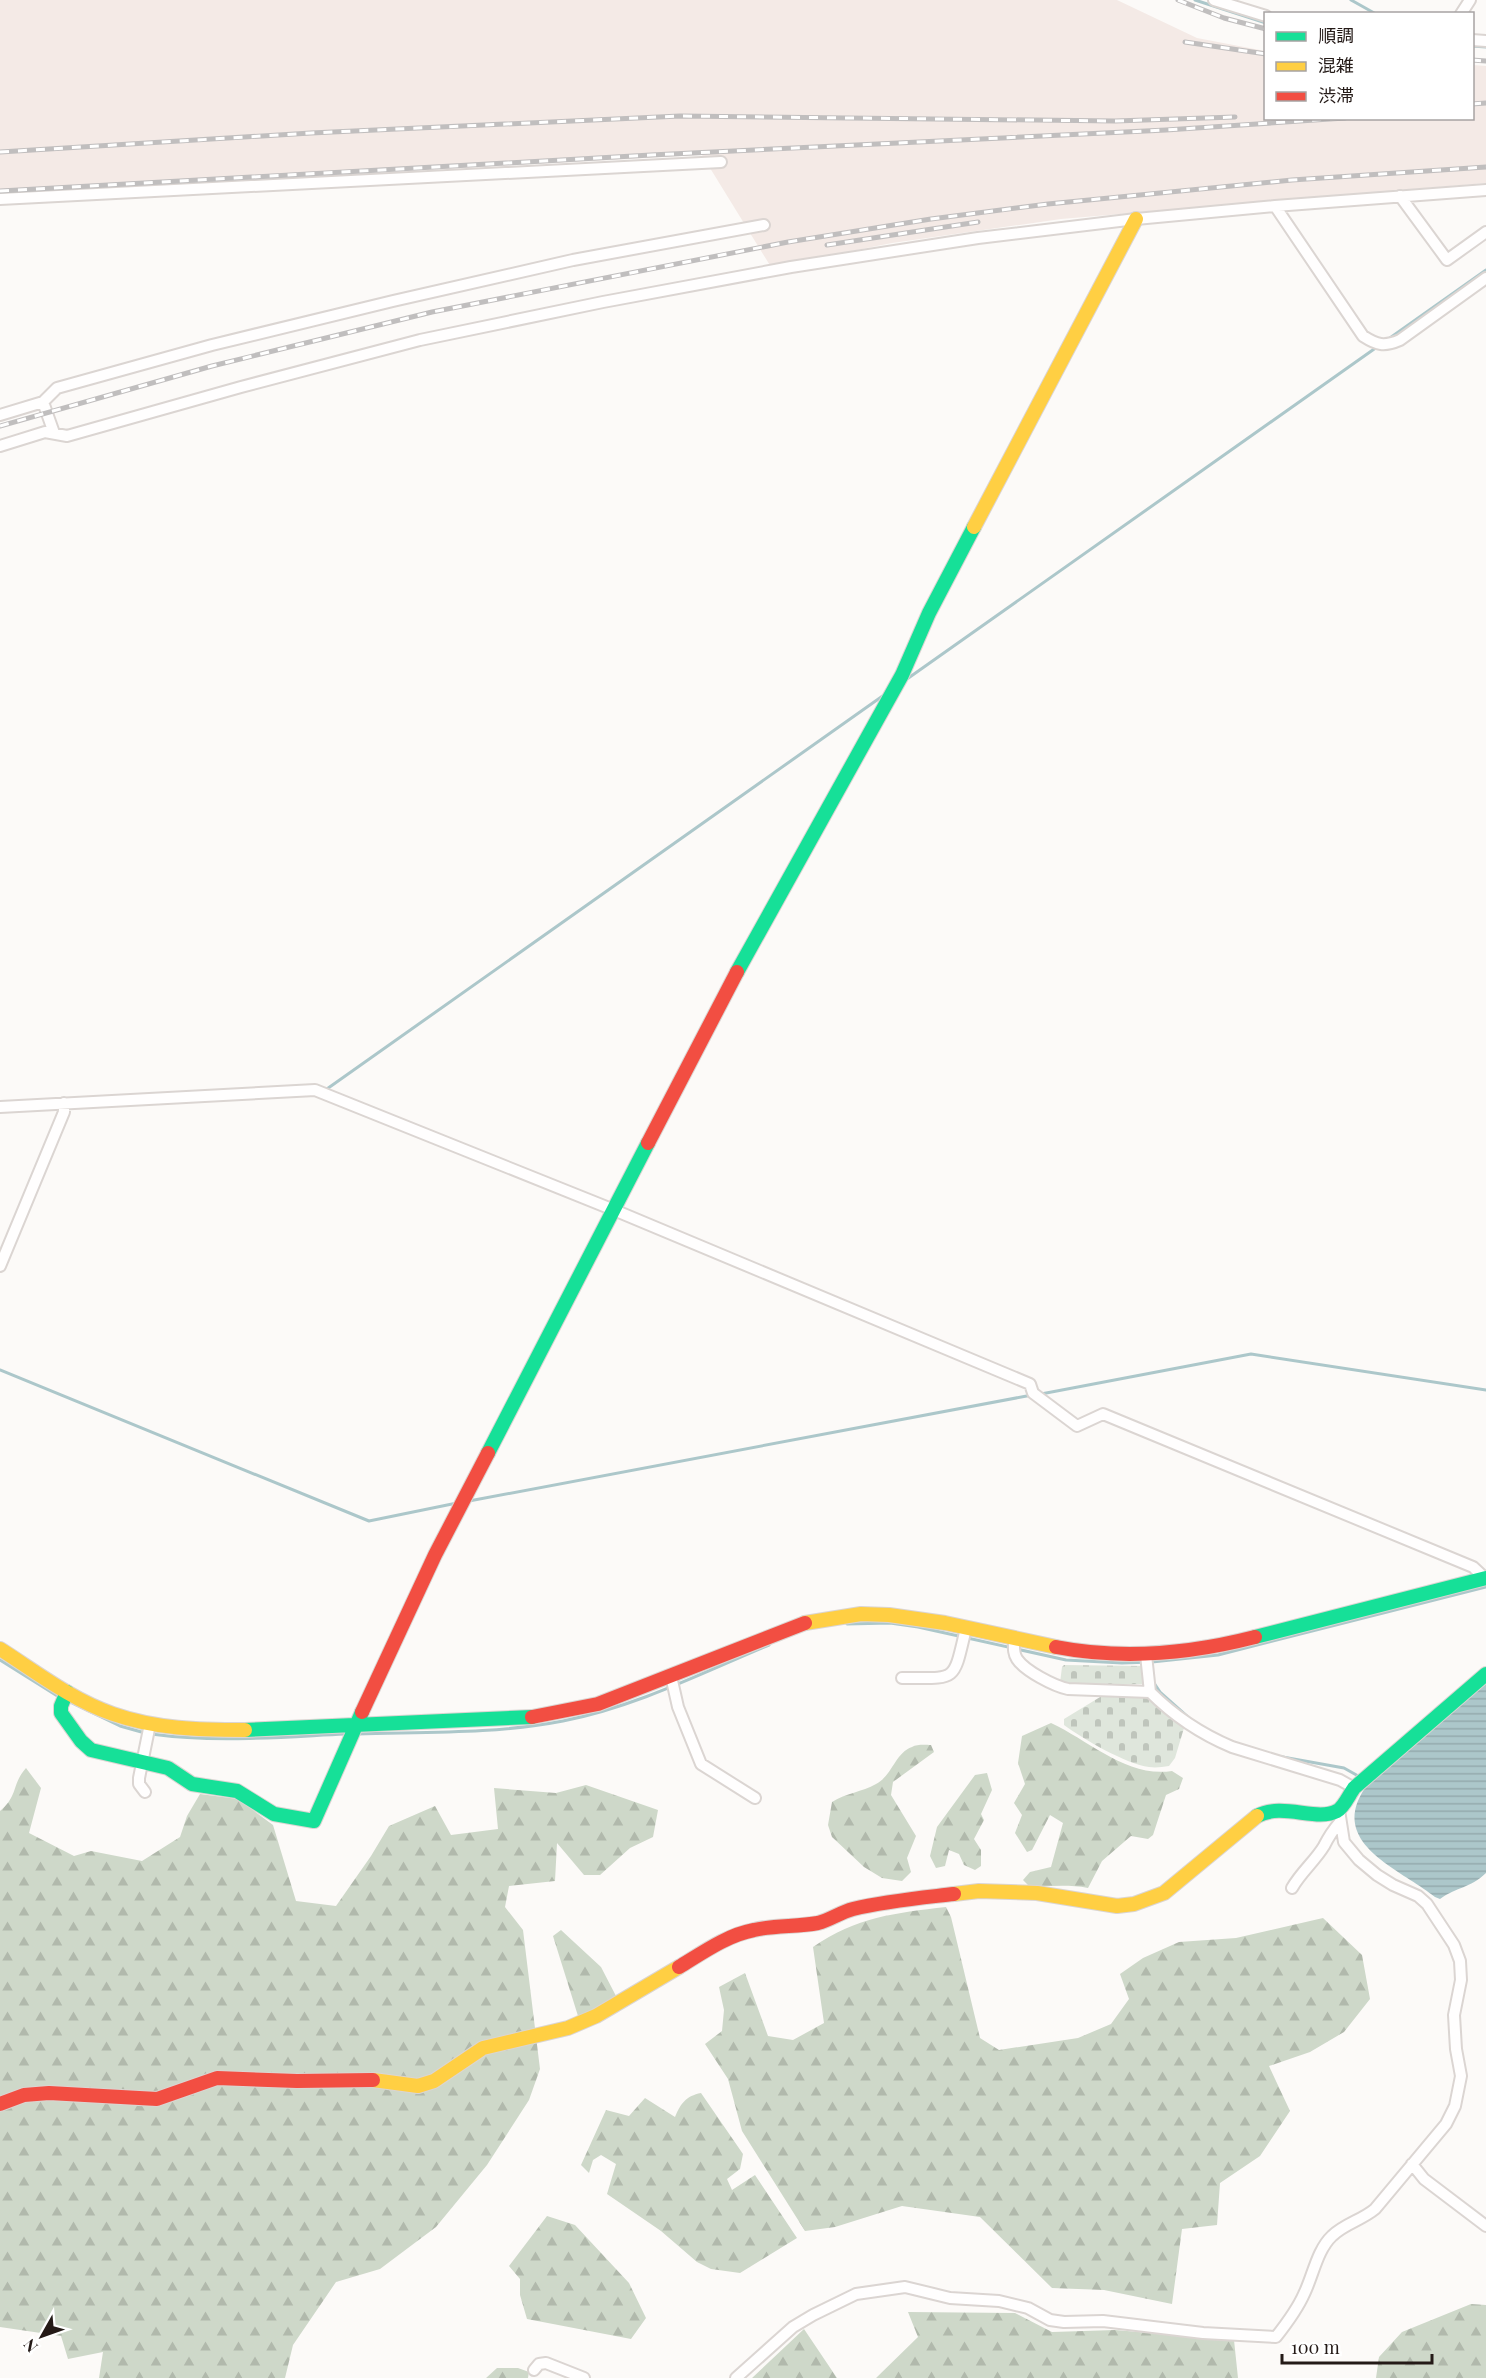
<svg xmlns="http://www.w3.org/2000/svg" width="1486" height="2378" font-family="'Playfair Display','Noto Sans JP',serif">
<defs>
<pattern id="forest-firs" width="22" height="20" patternUnits="userSpaceOnUse" patternTransform="scale(1.5)"><rect width="22" height="20" fill="#ced8c9"/><path d="M5 1l3.5 6h-7zM16 11l3.5 6h-7z" fill="#b1b9ac"/></pattern>
<pattern id="cemetery-stones" width="16" height="16" patternUnits="userSpaceOnUse" patternTransform="scale(1.5)"><rect width="16" height="16" fill="#dfe6dc"/><path d="M2 7V4a2 2 0 0 1 4 0v3zM10 15v-3a2 2 0 0 1 4 0v3z" fill="#bfc5bc"/></pattern>
<pattern id="water-rules" width="6" height="5" patternUnits="userSpaceOnUse" patternTransform="scale(1.5)"><rect width="6" height="5" fill="#acc7ca"/><path d="M0 2.5h6" fill="none" stroke="#94aaad"/></pattern>
</defs>
<rect width="100%" height="100%" fill="#fcfaf8"/>
<path fill="#f4eae6" d="M 0,0 L 1117,0 L 1197,38 L 1265,51 L 1266,118 L 1472,118 L 1473,65 L 1486,66 L 1486,183 L 1061,219 L 892,243 L 771,267 L 702,155 L 0,193 Z"/>
<path fill="url(#forest-firs)" d="M 1051,1723 C 1090,1741 1127,1778 1172,1771 L 1183,1778 L 1179,1789 L 1166,1795 L 1153,1835 L 1148,1839 L 1131,1836 L 1102,1861 L 1088,1888 C 1067,1884 1050,1887 1029,1886 L 1023,1880 L 1030,1872 L 1051,1867 L 1063,1823 L 1050,1815 L 1032,1850 L 1027,1852 L 1015,1833 L 1022,1815 L 1014,1803 L 1025,1784 L 1018,1763 L 1022,1736 Z
M 931,1745 L 934,1752 L 893,1782 L 891,1795 L 916,1836 L 907,1858 L 911,1872 L 902,1881 L 882,1878 L 864,1867 L 832,1837 L 828,1825 L 832,1802 C 846,1793 862,1792 876,1784 C 892,1776 895,1753 912,1747 C 917,1744 926,1745 931,1745 Z
M 26,1768 L 41,1788 L 29,1833 L 74,1856 L 91,1851 L 142,1861 L 180,1837 L 187,1816 L 200,1794 L 238,1799 L 273,1825 L 296,1901 L 336,1906 L 371,1856 L 389,1826 L 435,1806 L 451,1835 L 498,1829 L 494,1788 L 556,1793 L 586,1785 L 658,1810 L 653,1837 L 630,1848 L 600,1875 L 584,1875 L 557,1843 L 555,1881 L 509,1886 L 505,1907 L 523,1930 L 540,2069 L 529,2100 L 487,2165 L 436,2227 L 380,2269 L 336,2282 L 293,2345 L 285,2378 L 99,2378 L 103,2352 L 68,2359 L 61,2336 L 0,2327 L 0,1811 C 19,1795 11,1785 26,1768 Z
M 987,1773 L 992,1790 L 981,1814 L 984,1820 L 974,1839 L 981,1850 L 981,1866 L 975,1870 L 964,1865 L 959,1854 L 949,1850 L 945,1866 L 936,1868 L 930,1856 L 937,1827 L 975,1775 Z
M 946,1907 L 951,1917 L 980,2038 L 999,2050 L 1078,2038 L 1111,2024 L 1129,1999 L 1120,1974 L 1143,1958 L 1179,1942 L 1236,1938 L 1323,1918 L 1362,1955 L 1370,1999 L 1344,2032 L 1310,2052 L 1269,2066 L 1290,2111 L 1260,2156 L 1220,2183 L 1217,2225 L 1182,2229 L 1172,2304 L 1104,2290 L 1052,2288 L 980,2217 L 902,2206 L 835,2227 L 805,2231 L 742,2131 L 728,2079 L 705,2044 L 722,2031 L 724,2010 L 719,1987 L 745,1973 L 768,2036 L 793,2040 L 824,2023 L 813,1947 C 856,1917 895,1913 946,1907 Z
M 561,1930 L 601,1967 L 616,1996 L 593,2012 L 578,2016 L 553,1936 Z
M 701,2093 L 743,2154 L 740,2169 L 727,2179 L 732,2190 L 755,2175 L 797,2238 L 740,2273 L 711,2269 L 697,2262 L 661,2231 L 607,2194 L 616,2164 L 601,2155 L 593,2160 L 589,2173 L 581,2165 L 606,2110 L 629,2116 L 645,2098 L 675,2117 C 681,2103 686,2096 701,2093 Z
M 547,2216 L 575,2225 L 629,2283 L 646,2318 L 631,2339 L 527,2319 L 520,2295 L 520,2279 L 509,2266 Z
M 1471,2304 L 1486,2305 L 1486,2378 L 1376,2378 L 1379,2357 L 1402,2332 Z
M 908,2312 L 1015,2313 L 1052,2332 L 1115,2330 L 1234,2340 L 1238,2378 L 876,2378 L 918,2337 Z
M 804,2329 L 837,2378 L 752,2378 Z
M 497,2368 L 518,2368 L 529,2372 L 528,2378 L 486,2378 Z"/>
<path fill="url(#cemetery-stones)" d="M 1064,1665 L 1142,1666 L 1144,1684 L 1066,1686 L 1060,1683 L 1062,1667 Z
M 1105,1694 L 1147,1696 L 1174,1717 L 1184,1728 L 1175,1758 L 1169,1766 C 1162,1767 1156,1768 1149,1767 C 1126,1764 1083,1739 1064,1725 L 1064,1719 Z"/>
<path fill="url(#water-rules)" d="M 1486,1683 L 1486,1873 C 1469,1889 1458,1886 1440,1899 L 1435,1897 C 1399,1868 1325,1843 1367,1785 Z"/>
<g fill="none" stroke-linecap="round" stroke-linejoin="round">
<path stroke="#acc7ca" stroke-width="3" d="M 1195,0 L 1266,23
M 1351,0 L 1376,14
M 1472,46 L 1486,47
M 1387,340 L 1486,270
M 907,679 L 1377,347
M 324,1091 L 884,695
M 0,1370 L 369,1521 L 457,1503
M 1041,1394 L 1251,1354 L 1486,1390
M 469,1501 L 1032,1395
M 847,1624 L 890,1623 L 918,1627 L 1066,1660 L 1122,1663 L 1152,1662 L 1218,1655 L 1486,1587
M 0,1660 L 59,1697
M 1154,1683 L 1160,1692 L 1187,1716
M 68,1701 L 120,1726 L 145,1733
M 151,1734 C 216,1743 281,1737 345,1734
M 358,1734 C 426,1732 496,1734 563,1721 C 635,1707 702,1673 769,1645
M 1277,1756 L 1344,1768 L 1360,1777"/>
<defs>
<path id="street" d="M 1214,0 L 1266,16
M 1461,14 L 1470,0
M 1472,40 L 1486,41
M 1400,196 L 1447,260 L 1486,232
M 0,199 L 721,162
M 1275,206 L 1486,190
M 43,402 L 54,433
M 0,415 L 43,402 L 57,388 L 212,345 L 393,301 L 573,260 L 764,225
M 0,446 L 45,432 L 67,436 L 241,387 L 420,340 L 603,302 L 791,267 L 978,238 L 1136,219 L 1275,206 L 1363,336 C 1377,345 1384,347 1400,340 L 1486,278
M 0,1107 L 315,1090 L 614,1210 L 1030,1384 L 1033,1393 L 1077,1426 L 1103,1414 L 1473,1567 L 1485,1578
M 0,1266 L 64,1112 L 64,1103
M 1014,1640 C 1014,1647 1013,1653 1017,1659 C 1025,1671 1054,1686 1068,1689 L 1150,1692
M 1146,1655 L 1150,1692 C 1174,1716 1201,1734 1232,1747 L 1340,1780 L 1354,1788
M 671,1676 L 678,1707 L 701,1764 L 755,1798
M 902,1678 C 958,1678 953,1683 966,1628
M 145,1792 L 139,1784 L 139,1778 L 150,1724
M 1292,1888 C 1301,1872 1315,1861 1324,1846 C 1329,1836 1333,1830 1340,1822
M 1412,2164 L 1424,2179 L 1486,2226
M 534,2370 L 539,2364 L 546,2363 L 584,2378
M 736,2378 L 793,2327 L 813,2315 L 856,2294 L 905,2287 L 950,2298 L 999,2301 L 1028,2308 L 1050,2320 L 1064,2322 L 1103,2321 L 1203,2333 L 1276,2337 C 1287,2323 1297,2310 1304,2294 C 1313,2276 1317,2250 1332,2236 C 1344,2224 1362,2220 1375,2209 L 1446,2124 L 1455,2106 L 1461,2076 L 1456,2049 L 1454,2015 L 1461,1980 L 1460,1961 L 1454,1945 L 1427,1904 L 1418,1896 L 1393,1885 L 1377,1875 L 1359,1860 L 1344,1842 L 1339,1810"/>
<path id="fast" d="M 737,972 L 902,675 L 929,613 L 974,527
M 488,1453 L 648,1143
M 1255,1637 L 1486,1578
M 67,1692 L 61,1706 L 61,1713 L 81,1741 L 91,1750 L 168,1768 L 192,1784 L 237,1791 L 274,1814 L 314,1821 L 362,1712
M 245,1730 L 532,1717
M 1257,1816 C 1283,1802 1316,1822 1337,1811 C 1344,1807 1349,1795 1354,1788 L 1486,1674"/>
<path id="slow" d="M 974,527 L 1136,219
M 805,1623 L 861,1614 L 889,1615 L 945,1623 L 1056,1647
M 0,1649 C 36,1672 72,1700 113,1714 C 156,1729 200,1730 245,1730
M 954,1894 L 979,1891 L 1037,1893 L 1117,1906 L 1134,1904 L 1164,1893 L 1257,1816
M 373,2080 L 418,2086 L 434,2081 L 483,2048 L 568,2028 L 596,2016 L 679,1967"/>
<path id="jam" d="M 648,1143 L 737,972
M 1056,1647 C 1123,1660 1189,1654 1255,1637
M 362,1712 L 435,1555 L 488,1453
M 532,1717 L 598,1704 L 805,1623
M 679,1967 C 702,1953 727,1935 754,1930 C 775,1925 797,1927 818,1923 C 830,1920 841,1912 853,1909 C 886,1901 920,1898 954,1894
M 0,2104 L 24,2095 L 49,2093 L 157,2099 L 217,2078 L 297,2081 L 373,2080"/>
</defs>
<use href="#street" stroke="#dbd5d2" stroke-width="14"/>
<use href="#fast" stroke="#dbd5d2" stroke-width="16"/>
<use href="#slow" stroke="#dbd5d2" stroke-width="16"/>
<use href="#jam" stroke="#dbd5d2" stroke-width="16"/>
<use href="#street" stroke="#fffefe" stroke-width="10"/>
<use href="#fast" stroke="#16e098" stroke-width="14"/>
<use href="#slow" stroke="#ffcf43" stroke-width="14"/>
<use href="#jam" stroke="#f24e42" stroke-width="14"/>
<defs>
<path id="rail" d="M 1178,0 L 1224,18 L 1266,29
M 1185,42 L 1266,54
M 1472,60 L 1486,61
M 1472,104 L 1486,103
M 0,152 L 311,133 L 680,116 L 1115,121 L 1235,117
M 0,191 L 651,155 L 1166,130 L 1345,118
M 827,245 L 978,222
M 0,426 L 212,366 L 432,312 L 788,242 L 931,219 L 1048,204 L 1292,180 L 1486,167"/>
</defs>
<use href="#rail" stroke="#c0bebe" stroke-width="5"/>
<use href="#rail" stroke="#fff" stroke-width="3" stroke-dasharray="9" stroke-linecap="butt"/>
</g>
<rect x="1264" y="12" width="210" height="108" fill="#ffffff" stroke="#a7a3a2" stroke-width="1.5"/>
<rect x="1276" y="32" width="30" height="9" fill="#16e098" stroke="#a7a3a2" stroke-width="1.5"/>
<text x="1318" y="42" font-size="18" fill="#241a17">順調</text>
<rect x="1276" y="62" width="30" height="9" fill="#ffcf43" stroke="#a7a3a2" stroke-width="1.5"/>
<text x="1318" y="72" font-size="18" fill="#241a17">混雑</text>
<rect x="1276" y="92" width="30" height="9" fill="#f24e42" stroke="#a7a3a2" stroke-width="1.5"/>
<text x="1318" y="102" font-size="18" fill="#241a17">渋滞</text>
<g transform="translate(42 2336) rotate(230)" stroke="#ffffff" stroke-width="4.5" paint-order="stroke">
<path d="M0-4.5L10 22L0 15L-10 22Z" fill="#241a17"/>
<text y="-9" font-size="16" font-weight="bold" text-anchor="middle" fill="#241a17">N</text>
</g>
<path d="M1282 2354v9h150v-9" fill="none" stroke="#241a17" stroke-width="3"/>
<text x="1291" y="2354" font-size="18" fill="#241a17" stroke="#ffffff" stroke-width="4.5" paint-order="stroke">100 m</text>
</svg>
